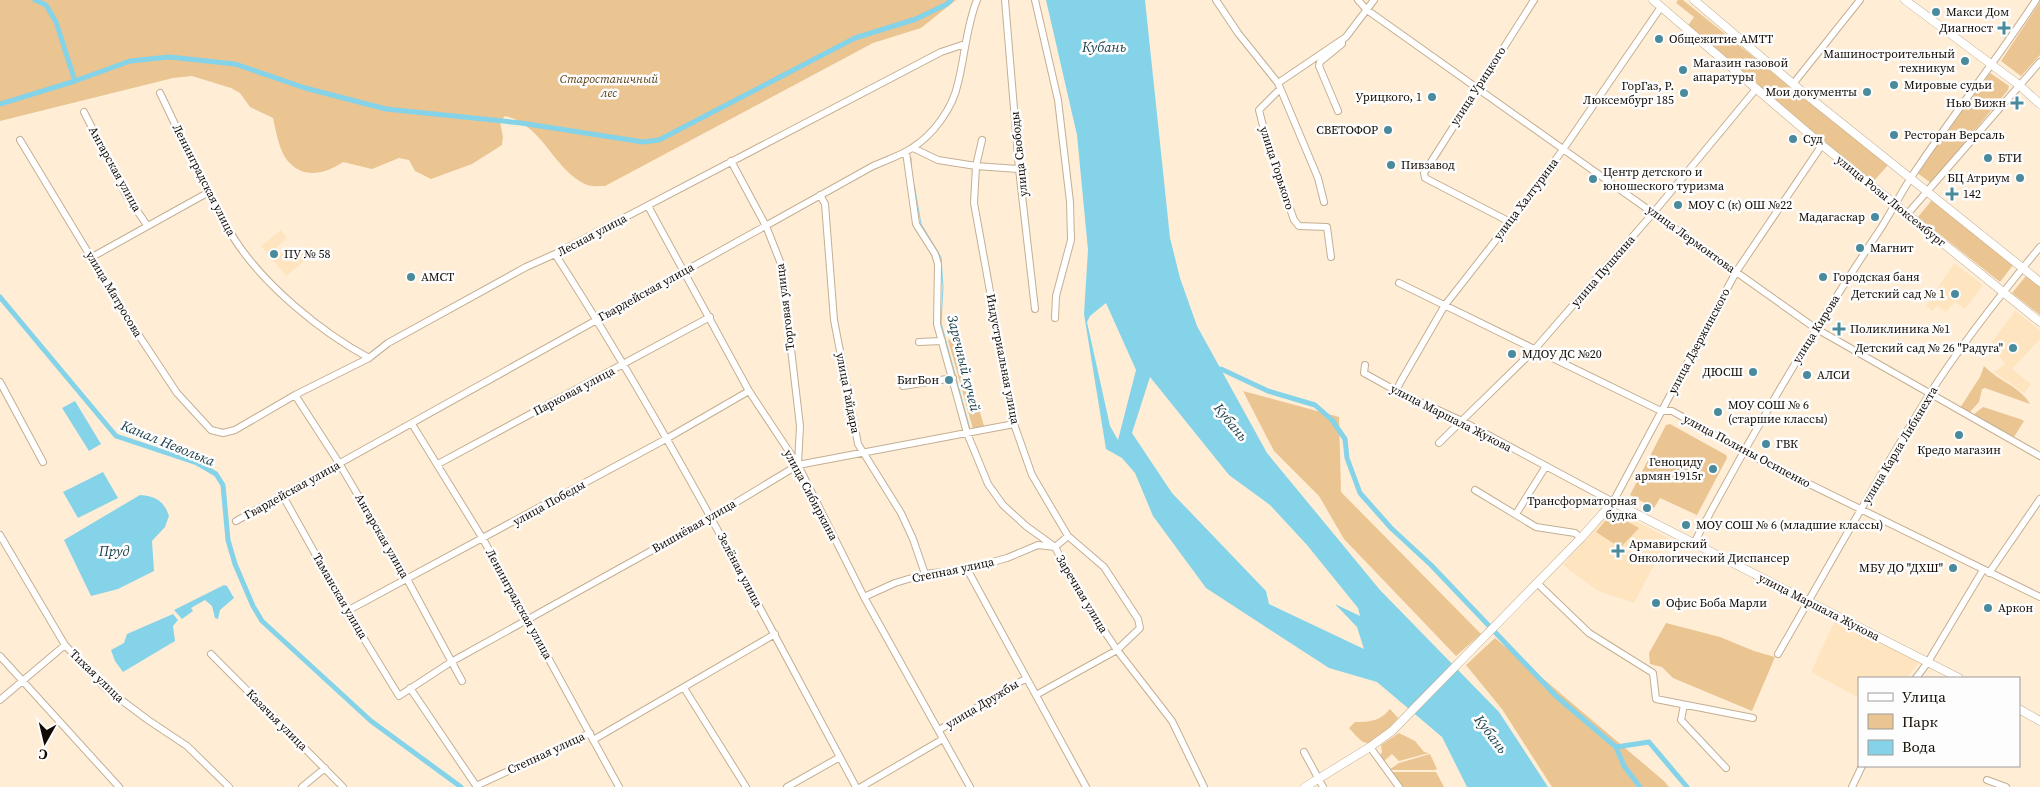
<svg xmlns="http://www.w3.org/2000/svg" width="2040" height="787" font-family="'Source Serif 4',serif">
<rect width="100%" height="100%" fill="#ffedd6"/>
<path fill="#ffe4c0" d="M 281,230 L 287,238 L 276,248 L 281,254 L 287,249 L 295,259 L 302,253 L 307,259 L 286,276 L 261,246 Z
M 1954,263 L 1983,285 L 1965,309 L 1955,302 L 1946,312 L 1937,306 L 1933,311 L 1926,306 Z
M 2015,311 L 2040,330 L 2040,339 L 2012,369 L 2031,384 L 2024,393 L 1994,372 L 2005,364 L 1991,343 Z
M 1612,509 L 1668,538 L 1634,603 L 1598,591 L 1563,565 Z
M 1836,618 L 1921,661 L 1906,678 L 1859,678 L 1859,698 L 1811,672 Z"/>
<path fill="#eac491" d="M 0,0 L 956,0 L 921,28 L 873,43 L 605,186 C 599,186 590,187 585,184 C 554,170 543,125 505,116 L 500,122 L 503,137 L 502,145 L 472,164 L 431,179 L 415,171 L 409,160 L 399,158 L 372,169 L 343,162 C 325,174 303,180 287,160 C 279,150 276,131 273,118 L 250,107 L 240,93 L 231,88 L 192,76 L 173,78 L 0,121 Z
M 1678,0 L 1683,0 L 1888,165 L 1872,183 L 1687,27 L 1694,17 L 1676,3 Z
M 2040,2 L 2040,55 L 2021,76 L 2001,61 Z
M 1990,73 L 2009,86 L 2008,90 L 1931,183 L 1916,172 Z
M 1932,200 L 2013,265 L 2000,282 L 1918,217 Z
M 2026,276 L 2040,287 L 2040,315 L 2012,293 Z
M 958,337 L 984,426 L 973,429 L 948,340 Z
M 1984,366 C 1998,381 2021,387 2030,404 L 1985,388 L 1982,389 L 1979,402 L 1969,413 L 1960,408 L 1980,377 Z
M 1243,391 L 1339,417 L 1341,492 L 1481,634 L 1456,656 L 1344,539 L 1319,496 L 1274,451 Z
M 1983,407 L 2020,419 L 2024,421 L 2014,437 L 1973,415 Z
M 1670,424 L 1726,455 L 1727,458 L 1697,515 L 1660,498 L 1654,508 L 1630,495 L 1666,425 Z
M 1612,513 L 1639,528 L 1622,546 L 1616,545 L 1596,532 Z
M 1666,623 L 1720,637 L 1754,651 L 1775,657 L 1752,711 L 1673,678 L 1662,667 L 1650,664 L 1649,653 Z
M 1495,638 L 1664,781 L 1669,787 L 1552,787 L 1502,709 L 1466,665 Z
M 1390,709 L 1398,718 C 1391,725 1378,743 1367,743 C 1361,743 1353,732 1349,728 L 1355,722 C 1371,722 1380,721 1390,709 Z
M 1399,733 L 1415,741 L 1424,752 L 1429,753 L 1399,761 L 1392,754 L 1384,761 L 1380,755 L 1382,752 L 1381,745 Z
M 1430,754 L 1437,769 L 1435,770 L 1389,770 L 1399,763 Z
M 1391,772 L 1436,772 L 1444,787 L 1402,787 Z"/>
<path fill="#85d3e9" fill-rule="evenodd" d="M 1046,0 L 1145,0 L 1170,238 L 1180,278 L 1197,326 L 1267,453 L 1380,590 L 1499,712 L 1548,787 L 1467,787 L 1442,737 L 1377,682 L 1329,668 L 1206,588 L 1153,516 L 1135,473 L 1122,458 L 1106,449 L 1084,314 L 1088,250 L 1077,135 ZM 1106,303 L 1136,370 L 1118,440 L 1110,426 L 1087,322 L 1090,316 ZM 1150,377 L 1229,475 L 1270,505 L 1307,545 L 1358,608 L 1360,616 L 1335,604 L 1357,627 L 1364,649 L 1269,604 L 1266,591 L 1172,493 L 1132,433 Z
M 75,401 L 101,444 L 89,451 L 62,408 Z
M 103,472 L 118,498 L 78,518 L 63,492 Z
M 140,495 C 156,496 164,501 169,516 L 165,527 L 152,541 L 154,571 L 118,589 L 91,596 L 64,540 Z
M 224,585 L 227,586 L 234,598 L 220,610 L 218,619 L 215,618 L 212,606 L 205,600 L 191,608 L 193,611 L 182,619 L 174,610 Z
M 173,614 L 178,620 L 173,626 L 175,641 L 123,672 L 115,661 L 111,650 L 124,643 L 127,634 Z"/>
<g fill="none" stroke-linecap="round" stroke-linejoin="round">
<path stroke="#85d3e9" stroke-width="1" d="M 911,158 L 912,175
M 914,184 L 921,224 L 941,257 L 943,287 L 941,323 L 970,429"/>
<path stroke="#85d3e9" stroke-width="5" d="M 35,0 L 46,5 L 56,22 L 75,81
M 0,104 L 75,81 L 130,61 L 169,57 L 235,64 L 305,88 L 386,109 L 521,123 L 643,142 L 659,140 L 855,38 L 916,19 L 947,4 L 951,0
M 0,297 L 116,436 L 197,463 L 216,474 L 223,485 L 228,540 L 235,564 L 253,606 L 262,621 L 371,721 L 461,787
M 1221,369 L 1268,391 L 1315,405 L 1332,420 L 1345,439 L 1347,458 L 1360,493 L 1391,528 L 1431,565 L 1556,696 L 1616,747
M 1640,787 L 1624,766 L 1616,747 L 1649,742 L 1687,787"/>
<defs>
<path id="minor" d="M 1005,0 L 1019,169 L 1035,309
M 1035,0 L 1058,100 L 1070,202 L 1071,240 L 1056,296 L 1055,318
M 1216,0 L 1238,33 L 1278,83 L 1318,178 L 1324,202
M 1358,0 L 1367,10 L 1815,328 L 2040,456
M 1278,83 L 1346,37 L 1374,0
M 1793,84 L 1860,0
M 1280,89 L 1259,110 L 1268,146 L 1294,220 L 1299,226 L 1327,227 L 1331,257
M 160,93 C 184,142 206,194 235,240 C 265,286 321,332 369,358
M 1338,111 L 1319,66 L 1320,62 L 1342,44 L 1342,41
M 84,112 L 126,195 L 147,225
M 20,140 L 132,325 L 177,393 L 211,430 L 223,433 L 235,430 L 295,395 L 369,358 L 388,343 L 526,267 L 555,254 L 941,52 L 965,44
M 982,140 L 976,166 L 974,203 L 1014,424 L 1032,475 L 1068,536 L 1104,567 L 1138,619 L 1140,628 L 1117,650 L 1036,695
M 913,148 L 938,160 L 976,166 L 1019,169
M 906,152 L 916,224 L 935,254 L 938,264 L 937,324 L 967,433 L 988,484 L 1003,505 L 1026,526 L 1055,547 L 1081,596 L 1117,650 L 1172,721 L 1204,787
M 731,161 L 766,226 L 781,264 L 800,426 L 798,464
M 820,195 L 825,204 L 834,320 L 858,444 L 901,513 L 913,539 L 925,574
M 648,206 L 749,391 L 798,465 L 864,597 L 970,787
M 1905,213 L 1910,211 L 2040,62
M 1510,222 L 1425,178 L 1424,173 L 1534,0
M 555,254 C 666,426 759,607 856,787
M 92,257 L 209,192
M 1399,283 L 1661,411 L 1672,411 L 1750,455 L 2040,597
M 919,342 L 942,341
M 1365,365 L 1364,373 L 1400,393 L 1462,421 L 1613,502 L 1736,272 L 1822,145
M 0,382 L 43,462
M 903,386 L 953,378
M 1400,393 L 1397,389 L 1401,381 L 1445,305 L 1510,222 L 1564,148 L 1661,7
M 295,395 L 339,463 L 407,579 L 462,681
M 412,424 L 483,539 L 619,787
M 1439,443 L 1534,350 L 1654,212 L 1756,89
M 438,464 L 710,317
M 1475,490 L 1536,527 L 1575,533 L 1581,538
M 283,496 L 347,611 L 399,696 L 451,662 L 712,517 L 798,465 L 1014,424
M 1516,514 L 1546,466
M 236,521 L 873,166 C 886,160 900,156 912,148 C 933,135 953,108 958,83 C 965,56 966,27 977,0
M 0,535 L 65,645 L 104,687 L 148,720 L 187,746 L 229,787
M 1694,543 C 1751,435 1813,330 1881,228 C 1893,209 1903,189 1916,170 C 1955,112 1998,58 2036,0
M 967,569 L 1086,787
M 1989,573 L 2040,499
M 1537,583 L 1589,633 L 1653,673 L 1656,699 L 1753,718
M 864,597 L 895,583 L 925,574 L 967,569 L 1007,558 L 1038,545 L 1055,547 L 1068,536
M 347,611 L 666,439 L 749,391
M 211,654 L 343,787
M 1778,654 C 1828,568 1876,480 1929,395 C 1962,343 2001,294 2040,247
M 0,656 L 119,787
M 1916,678 L 1928,662 L 1983,570
M 410,688 L 477,787
M 684,688 L 746,787
M 0,700 L 65,645
M 1684,705 L 1681,720 L 1726,768
M 939,730 L 1025,679
M 593,740 L 775,634
M 1370,747 L 1399,787
M 1304,752 L 1323,787
M 1987,780 L 2006,787
M 476,786 L 590,733
M 302,787 L 325,768
M 787,787 L 840,757
M 861,787 L 943,739
M 1852,787 L 1862,766"/>
<path id="major" d="M 1653,0 L 1822,145 L 2040,322
M 1694,0 L 1799,89 L 2040,282
M 1905,0 L 2019,85 L 2040,104
M 2019,709 L 2040,721
M 1305,787 L 1370,747 L 1392,731 L 1581,538 L 1613,502 L 1959,678"/>
</defs>
<use href="#minor" stroke="#c4af93" stroke-width="8"/>
<use href="#major" stroke="#c4af93" stroke-width="9"/>
<use href="#minor" stroke="#fff" stroke-width="6"/>
<use href="#major" stroke="#fff" stroke-width="8"/>
</g>
<g fill="#498a9c" stroke="#fdfdfd" stroke-width="2">
<circle cx="1936" cy="12" r="5"/>
<path d="M2001.5 20.5h5v5h5v5h-5v5h-5v-5h-5v-5h5z"/>
<circle cx="1659" cy="39" r="5"/>
<circle cx="1965" cy="61" r="5"/>
<circle cx="1683" cy="70" r="5"/>
<circle cx="1894" cy="85" r="5"/>
<circle cx="1867" cy="92" r="5"/>
<circle cx="1684" cy="93" r="5"/>
<circle cx="1432" cy="97" r="5"/>
<path d="M2014.5 95.5h5v5h5v5h-5v5h-5v-5h-5v-5h5z"/>
<circle cx="1388" cy="130" r="5"/>
<circle cx="1894" cy="135" r="5"/>
<circle cx="1793" cy="139" r="5"/>
<circle cx="1988" cy="158" r="5"/>
<circle cx="1391" cy="165" r="5"/>
<circle cx="2020" cy="178" r="5"/>
<circle cx="1593" cy="179" r="5"/>
<path d="M1949.5 186.5h5v5h5v5h-5v5h-5v-5h-5v-5h5z"/>
<circle cx="1678" cy="205" r="5"/>
<circle cx="1875" cy="217" r="5"/>
<circle cx="1860" cy="248" r="5"/>
<circle cx="274" cy="254" r="5"/>
<circle cx="411" cy="277" r="5"/>
<circle cx="1823" cy="277" r="5"/>
<circle cx="1955" cy="294" r="5"/>
<path d="M1836.5 321.5h5v5h5v5h-5v5h-5v-5h-5v-5h5z"/>
<circle cx="2013" cy="348" r="5"/>
<circle cx="1512" cy="354" r="5"/>
<circle cx="1753" cy="372" r="5"/>
<circle cx="1807" cy="375" r="5"/>
<circle cx="949" cy="380" r="5"/>
<circle cx="1718" cy="412" r="5"/>
<circle cx="1959" cy="435" r="5"/>
<circle cx="1766" cy="444" r="5"/>
<circle cx="1713" cy="469" r="5"/>
<circle cx="1647" cy="508" r="5"/>
<circle cx="1686" cy="525" r="5"/>
<path d="M1615.5 543.5h5v5h5v5h-5v5h-5v-5h-5v-5h5z"/>
<circle cx="1953" cy="568" r="5"/>
<circle cx="1656" cy="603" r="5"/>
<circle cx="1988" cy="608" r="5"/>
</g>
<g text-anchor="middle" dominant-baseline="central" stroke-width="5" stroke-linejoin="round" paint-order="stroke">
<g font-size="12" fill="#120a03" stroke="#fdfdfd" text-anchor="start">
<text x="1946" y="12">Макси Дом</text>
<text x="1993" y="28" text-anchor="end">Диагност</text>
<text x="1669" y="39">Общежитие АМТТ</text>
<text x="1955" y="54" text-anchor="end">Машиностроительный<tspan x="1955" dy="14">техникум</tspan></text>
<text x="1693" y="63">Магазин газовой<tspan x="1693" dy="14">апаратуры</tspan></text>
<text x="1904" y="85">Мировые судьи</text>
<text x="1674" y="86" text-anchor="end">ГорГаз, Р.<tspan x="1674" dy="14">Люксембург 185</tspan></text>
<text x="1857" y="92" text-anchor="end">Мои документы</text>
<text x="1422" y="97" text-anchor="end">Урицкого, 1</text>
<text x="2006" y="103" text-anchor="end">Нью Вижн</text>
<text x="1378" y="130" text-anchor="end">СВЕТОФОР</text>
<text x="1904" y="135">Ресторан Версаль</text>
<text x="1803" y="139">Суд</text>
<text x="1998" y="158">БТИ</text>
<text x="1401" y="165">Пивзавод</text>
<text x="1603" y="172">Центр детского и<tspan x="1603" dy="14">юношеского туризма</tspan></text>
<text x="2010" y="178" text-anchor="end">БЦ Атриум</text>
<text x="1963" y="194">142</text>
<text x="1688" y="205">МОУ С (к) ОШ №22</text>
<text x="1865" y="217" text-anchor="end">Мадагаскар</text>
<text x="1870" y="248">Магнит</text>
<text x="284" y="254">ПУ № 58</text>
<text x="421" y="277">АМСТ</text>
<text x="1833" y="277">Городская баня</text>
<text x="1945" y="294" text-anchor="end">Детский сад № 1</text>
<text x="1850" y="329">Поликлиника №1</text>
<text x="2003" y="348" text-anchor="end">Детский сад № 26 "Радуга"</text>
<text x="1522" y="354">МДОУ ДС №20</text>
<text x="1743" y="372" text-anchor="end">ДЮСШ</text>
<text x="1817" y="375">АЛСИ</text>
<text x="939" y="380" text-anchor="end">БигБон</text>
<text x="1728" y="405">МОУ СОШ № 6<tspan x="1728" dy="14">(старшие классы)</tspan></text>
<text x="1776" y="444">ГВК</text>
<text x="1959" y="450" text-anchor="middle">Кредо магазин</text>
<text x="1703" y="462" text-anchor="end">Геноциду<tspan x="1703" dy="14">армян 1915г</tspan></text>
<text x="1637" y="501" text-anchor="end">Трансформаторная<tspan x="1637" dy="14">будка</tspan></text>
<text x="1696" y="525">МОУ СОШ № 6 (младшие классы)</text>
<text x="1629" y="544">Армавирский<tspan x="1629" dy="14">Онкологический Диспансер</tspan></text>
<text x="1943" y="568" text-anchor="end">МБУ ДО "ДХШ"</text>
<text x="1666" y="603">Офис Боба Марли</text>
<text x="1998" y="608">Аркон</text>
</g>
<g font-size="12" font-style="italic" fill="#583d13" stroke="#fdfdfd">
<text x="609" y="79">Старостаничный<tspan x="609" dy="14">лес</tspan></text>
</g>
<g font-size="12" fill="#120a03" stroke="#fdfdfd">
<text transform="translate(1478 86) rotate(-57)">улица Урицкого</text>
<text transform="translate(1019 154) rotate(-96)">улица Свободы</text>
<text transform="translate(1277 168) rotate(72)">улица Горького</text>
<text transform="translate(115 169) rotate(61)">Ангарская улица</text>
<text transform="translate(204 180) rotate(63)">Ленинградская улица</text>
<text transform="translate(1526 199) rotate(-53)">улица Халтурина</text>
<text transform="translate(1891 201) rotate(39)">улица Розы Люксембург</text>
<text transform="translate(592 235) rotate(-28)">Лесная улица</text>
<text transform="translate(1691 239) rotate(36)">улица Лермонтова</text>
<text transform="translate(1603 271) rotate(-49)">улица Пушкина</text>
<text transform="translate(646 292) rotate(-29)">Гвардейская улица</text>
<text transform="translate(114 294) rotate(59)">улица Матросова</text>
<text transform="translate(785 307) rotate(-97)">Торговая улица</text>
<text transform="translate(1816 329) rotate(-58)">улица Кирова</text>
<text transform="translate(1699 341) rotate(-62)">улица Дзержинского</text>
<text transform="translate(1003 359) rotate(79)">Индустриальная улица</text>
<text transform="translate(574 391) rotate(-28)">Парковая улица</text>
<text transform="translate(848 393) rotate(79)">улица Гайдара</text>
<text transform="translate(1451 418) rotate(27)">улица Маршала Жукова</text>
<text transform="translate(1900 445) rotate(-59)">улица Карла Либкнехта</text>
<text transform="translate(1747 451) rotate(28)">улица Полины Осипенко</text>
<text transform="translate(292 490) rotate(-29)">Гвардейская улица</text>
<text transform="translate(811 495) rotate(62)">улица Сибиркина</text>
<text transform="translate(549 503) rotate(-29)">улица Победы</text>
<text transform="translate(694 526) rotate(-30)">Вишнёвая улица</text>
<text transform="translate(382 536) rotate(60)">Ангарская улица</text>
<text transform="translate(740 570) rotate(62)">Зелёная улица</text>
<text transform="translate(953 570) rotate(-12)">Степная улица</text>
<text transform="translate(1082 594) rotate(59)">Заречная улица</text>
<text transform="translate(340 596) rotate(60)">Таманская улица</text>
<text transform="translate(519 604) rotate(61)">Ленинградская улица</text>
<text transform="translate(1819 607) rotate(27)">улица Маршала Жукова</text>
<text transform="translate(97 676) rotate(44)">Тихая улица</text>
<text transform="translate(982 704) rotate(-31)">улица Дружбы</text>
<text transform="translate(277 720) rotate(45)">Казачья улица</text>
<text transform="translate(546 753) rotate(-25)">Степная улица</text>
</g>
<g font-size="14" font-style="italic" fill="#163b45" stroke="#fdfdfd">
<text x="1104" y="47">Кубань</text>
<text transform="translate(964 363) rotate(76)">Заречный кучей</text>
<text transform="translate(1231 422) rotate(51)">Кубань</text>
<text transform="translate(168 443) rotate(22)">Канал Неволька</text>
<text x="114" y="551">Пруд</text>
<text transform="translate(1491 734) rotate(53)">Кубань</text>
</g>
</g>
<rect x="1858" y="677" width="162" height="90" fill="#fdfdfd" stroke="#9f9c99"/>
<rect x="1868" y="693" width="25" height="8" fill="#ffffff" stroke="#9f9c99"/>
<text x="1902" y="702" font-size="15" fill="#120a03">Улица</text>
<rect x="1868" y="714" width="25" height="15" fill="#eac491" stroke="#9f9c99"/>
<text x="1902" y="727" font-size="15" fill="#120a03">Парк</text>
<rect x="1868" y="740" width="25" height="15" fill="#85d3e9" stroke="#9f9c99"/>
<text x="1902" y="752" font-size="15" fill="#120a03">Вода</text>
<g transform="translate(45 742) rotate(188)" stroke="#fdfdfd" stroke-width="4" paint-order="stroke">
<path d="M0-4L9 19L0 12L-9 19Z" fill="#120a03"/>
<text y="-8" font-size="14" font-weight="bold" text-anchor="middle" fill="#120a03">С</text>
</g>
</svg>
